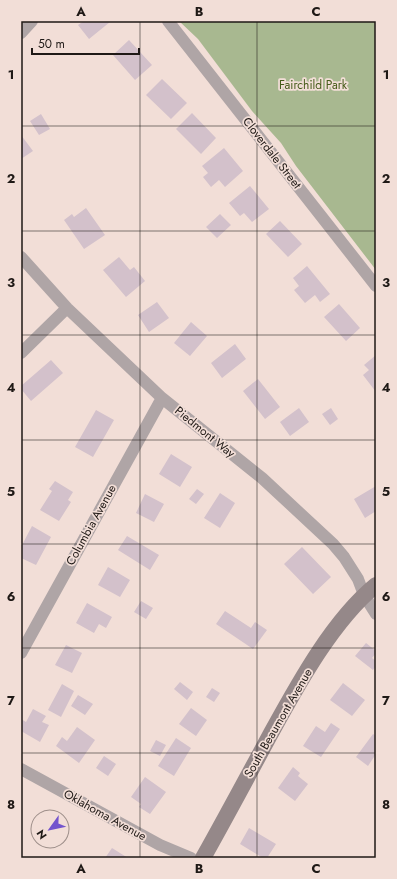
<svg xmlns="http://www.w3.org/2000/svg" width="397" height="879" font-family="Jost,sans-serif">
<rect width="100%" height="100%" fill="#f2ded7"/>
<path fill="#a8b890" d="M 179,21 L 376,21 L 376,270 L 296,166 L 281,143 L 252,111 L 198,39 Z"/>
<path fill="#d3c1cb" d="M 84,21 L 109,21 L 110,22 L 89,39 L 78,25 Z
M 129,40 L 152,65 L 135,80 L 113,55 Z
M 162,79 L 187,103 L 171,119 L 146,95 Z
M 192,113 L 216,138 L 201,154 L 176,129 Z
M 41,114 L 50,129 L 39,135 L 30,121 Z
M 21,135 L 33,151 L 21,159 Z
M 224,148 L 243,171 L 225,187 L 219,180 L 211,187 L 203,177 L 208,173 L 202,166 Z
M 250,186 L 269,209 L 252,222 L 244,213 L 240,216 L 229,203 Z
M 86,208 L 105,235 L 84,249 L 64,220 L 72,214 L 74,217 Z
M 220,214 L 231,225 L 217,238 L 206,227 Z
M 280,221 L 302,244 L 288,257 L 266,234 Z
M 119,257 L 130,270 L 134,267 L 145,281 L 126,297 L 103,270 Z
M 307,266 L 330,294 L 320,302 L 315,295 L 305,303 L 294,290 L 299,286 L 293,278 Z
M 157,302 L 169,318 L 149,332 L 138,315 Z
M 339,304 L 360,328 L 346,341 L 324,317 Z
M 191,322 L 207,336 L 190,356 L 174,343 Z
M 235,344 L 246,359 L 222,378 L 211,363 Z
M 376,355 L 376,392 L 363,375 L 369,370 L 364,365 Z
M 51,360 L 63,373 L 31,401 L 21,389 L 21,386 Z
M 258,379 L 280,407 L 265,419 L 243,391 Z
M 299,408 L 309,422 L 290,436 L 280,422 Z
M 331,408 L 338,419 L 330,425 L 322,414 Z
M 96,410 L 114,420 L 93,457 L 75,447 Z
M 171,454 L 192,467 L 180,487 L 159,474 Z
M 55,481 L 73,492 L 68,500 L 71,502 L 59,521 L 40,510 L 52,491 L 49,489 Z
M 376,486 L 376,511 L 365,518 L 354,499 Z
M 197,489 L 204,494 L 196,504 L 189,499 Z
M 220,493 L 235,503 L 220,528 L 204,518 Z
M 145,494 L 164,504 L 154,522 L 136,513 Z
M 32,526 L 51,537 L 36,565 L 21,558 L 21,547 Z
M 127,536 L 159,555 L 150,570 L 118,550 Z
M 302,547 L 331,577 L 313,594 L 284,564 Z
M 108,567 L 130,580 L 120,597 L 98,585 Z
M 141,601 L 153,608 L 146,619 L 134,612 Z
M 87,603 L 112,617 L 106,628 L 99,624 L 94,633 L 76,623 Z
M 225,611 L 251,628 L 255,622 L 267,630 L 253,649 L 216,624 Z
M 366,643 L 376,651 L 376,653 L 372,658 L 376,661 L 376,666 L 373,670 L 355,656 Z
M 66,645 L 82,653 L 72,673 L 55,665 Z
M 180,682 L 193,692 L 187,700 L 174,689 Z
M 343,683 L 365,700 L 352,716 L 330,700 Z
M 62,684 L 74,691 L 61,717 L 48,710 Z
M 212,688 L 220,693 L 214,702 L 206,697 Z
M 78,695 L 93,704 L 85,715 L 71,706 Z
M 191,708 L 207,720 L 196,736 L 179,724 Z
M 33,709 L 46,716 L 42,722 L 49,725 L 40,742 L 21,731 L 21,719 L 26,722 Z
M 331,723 L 340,729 L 321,757 L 303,746 L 316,726 L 325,732 Z
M 77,727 L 95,740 L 79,763 L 56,746 L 62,737 L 67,741 Z
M 373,734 L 376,736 L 376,754 L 368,766 L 356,757 Z
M 176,738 L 191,748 L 174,776 L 158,766 Z
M 156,740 L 166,745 L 160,756 L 150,751 Z
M 104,756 L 116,764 L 108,776 L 96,768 Z
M 293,767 L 300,773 L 298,776 L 308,784 L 295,801 L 278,788 Z
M 145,777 L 166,792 L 150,814 L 139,807 L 141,804 L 131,797 Z
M 249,828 L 276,844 L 267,858 L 263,858 L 240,844 Z
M 112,848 L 128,858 L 105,858 Z"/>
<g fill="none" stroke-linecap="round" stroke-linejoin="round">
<path stroke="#afa5a6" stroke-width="12" d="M 168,21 L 376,286
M 21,33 L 32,21
M 21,257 L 67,308 L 162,398 L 262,478 L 333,544 L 344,557 L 358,579 L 364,595 L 376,614
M 21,353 L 67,308
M 21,653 L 162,398
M 21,769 L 160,845 L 191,858"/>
<path stroke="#958889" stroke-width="16" d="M 203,858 C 226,817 248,776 270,735 C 297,686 332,621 376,585"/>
</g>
<path fill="none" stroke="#1f1916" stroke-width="1" stroke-opacity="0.55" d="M 140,21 L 140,858M 257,21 L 257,858M 21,126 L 376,126M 21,231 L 376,231M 21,335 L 376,335M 21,440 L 376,440M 21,544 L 376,544M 21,648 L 376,648M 21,753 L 376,753"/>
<g text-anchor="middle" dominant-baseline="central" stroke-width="3.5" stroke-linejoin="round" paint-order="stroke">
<g font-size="12" fill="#455b19" stroke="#f2ded7">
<text x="313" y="85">Fairchild Park</text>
</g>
<g font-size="12" fill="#1f1916" stroke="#f2ded7">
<text transform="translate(272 153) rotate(52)">Cloverdale Street</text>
<text transform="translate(205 432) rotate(39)">Piedmont Way</text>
<text transform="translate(91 525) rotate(-61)">Columbia Avenue</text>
<text transform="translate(278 723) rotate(-60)">South Beaumont Avenue</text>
<text transform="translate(105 815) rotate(29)">Oklahoma Avenue</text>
</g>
</g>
<rect width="397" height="879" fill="none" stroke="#f2ded7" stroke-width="44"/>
<g transform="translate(50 829) rotate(237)"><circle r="19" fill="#f2ded7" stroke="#9e8f8a"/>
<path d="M0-3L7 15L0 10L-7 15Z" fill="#7354cd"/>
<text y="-6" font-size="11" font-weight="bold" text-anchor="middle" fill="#1f1916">N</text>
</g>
<path d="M32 48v6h107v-6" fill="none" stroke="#1f1916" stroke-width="2"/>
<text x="38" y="48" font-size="12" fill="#1f1916" stroke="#f2ded7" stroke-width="3" paint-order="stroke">50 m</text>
<rect x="22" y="22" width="353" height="835" fill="none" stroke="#1f1916" stroke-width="1.5"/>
<g font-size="13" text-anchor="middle" font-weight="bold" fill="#1f1916">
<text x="81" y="16">A</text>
<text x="199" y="16">B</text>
<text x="316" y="16">C</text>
<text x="11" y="79">1</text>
<text x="386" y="79">1</text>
<text x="11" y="183">2</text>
<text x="386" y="183">2</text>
<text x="11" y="287">3</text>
<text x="386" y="287">3</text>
<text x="11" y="392">4</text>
<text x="386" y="392">4</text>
<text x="11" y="496">5</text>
<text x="386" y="496">5</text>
<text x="11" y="601">6</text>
<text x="386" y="601">6</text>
<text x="11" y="705">7</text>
<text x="386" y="705">7</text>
<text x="11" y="809">8</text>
<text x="386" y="809">8</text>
<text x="81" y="873">A</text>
<text x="199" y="873">B</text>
<text x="316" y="873">C</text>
</g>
</svg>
